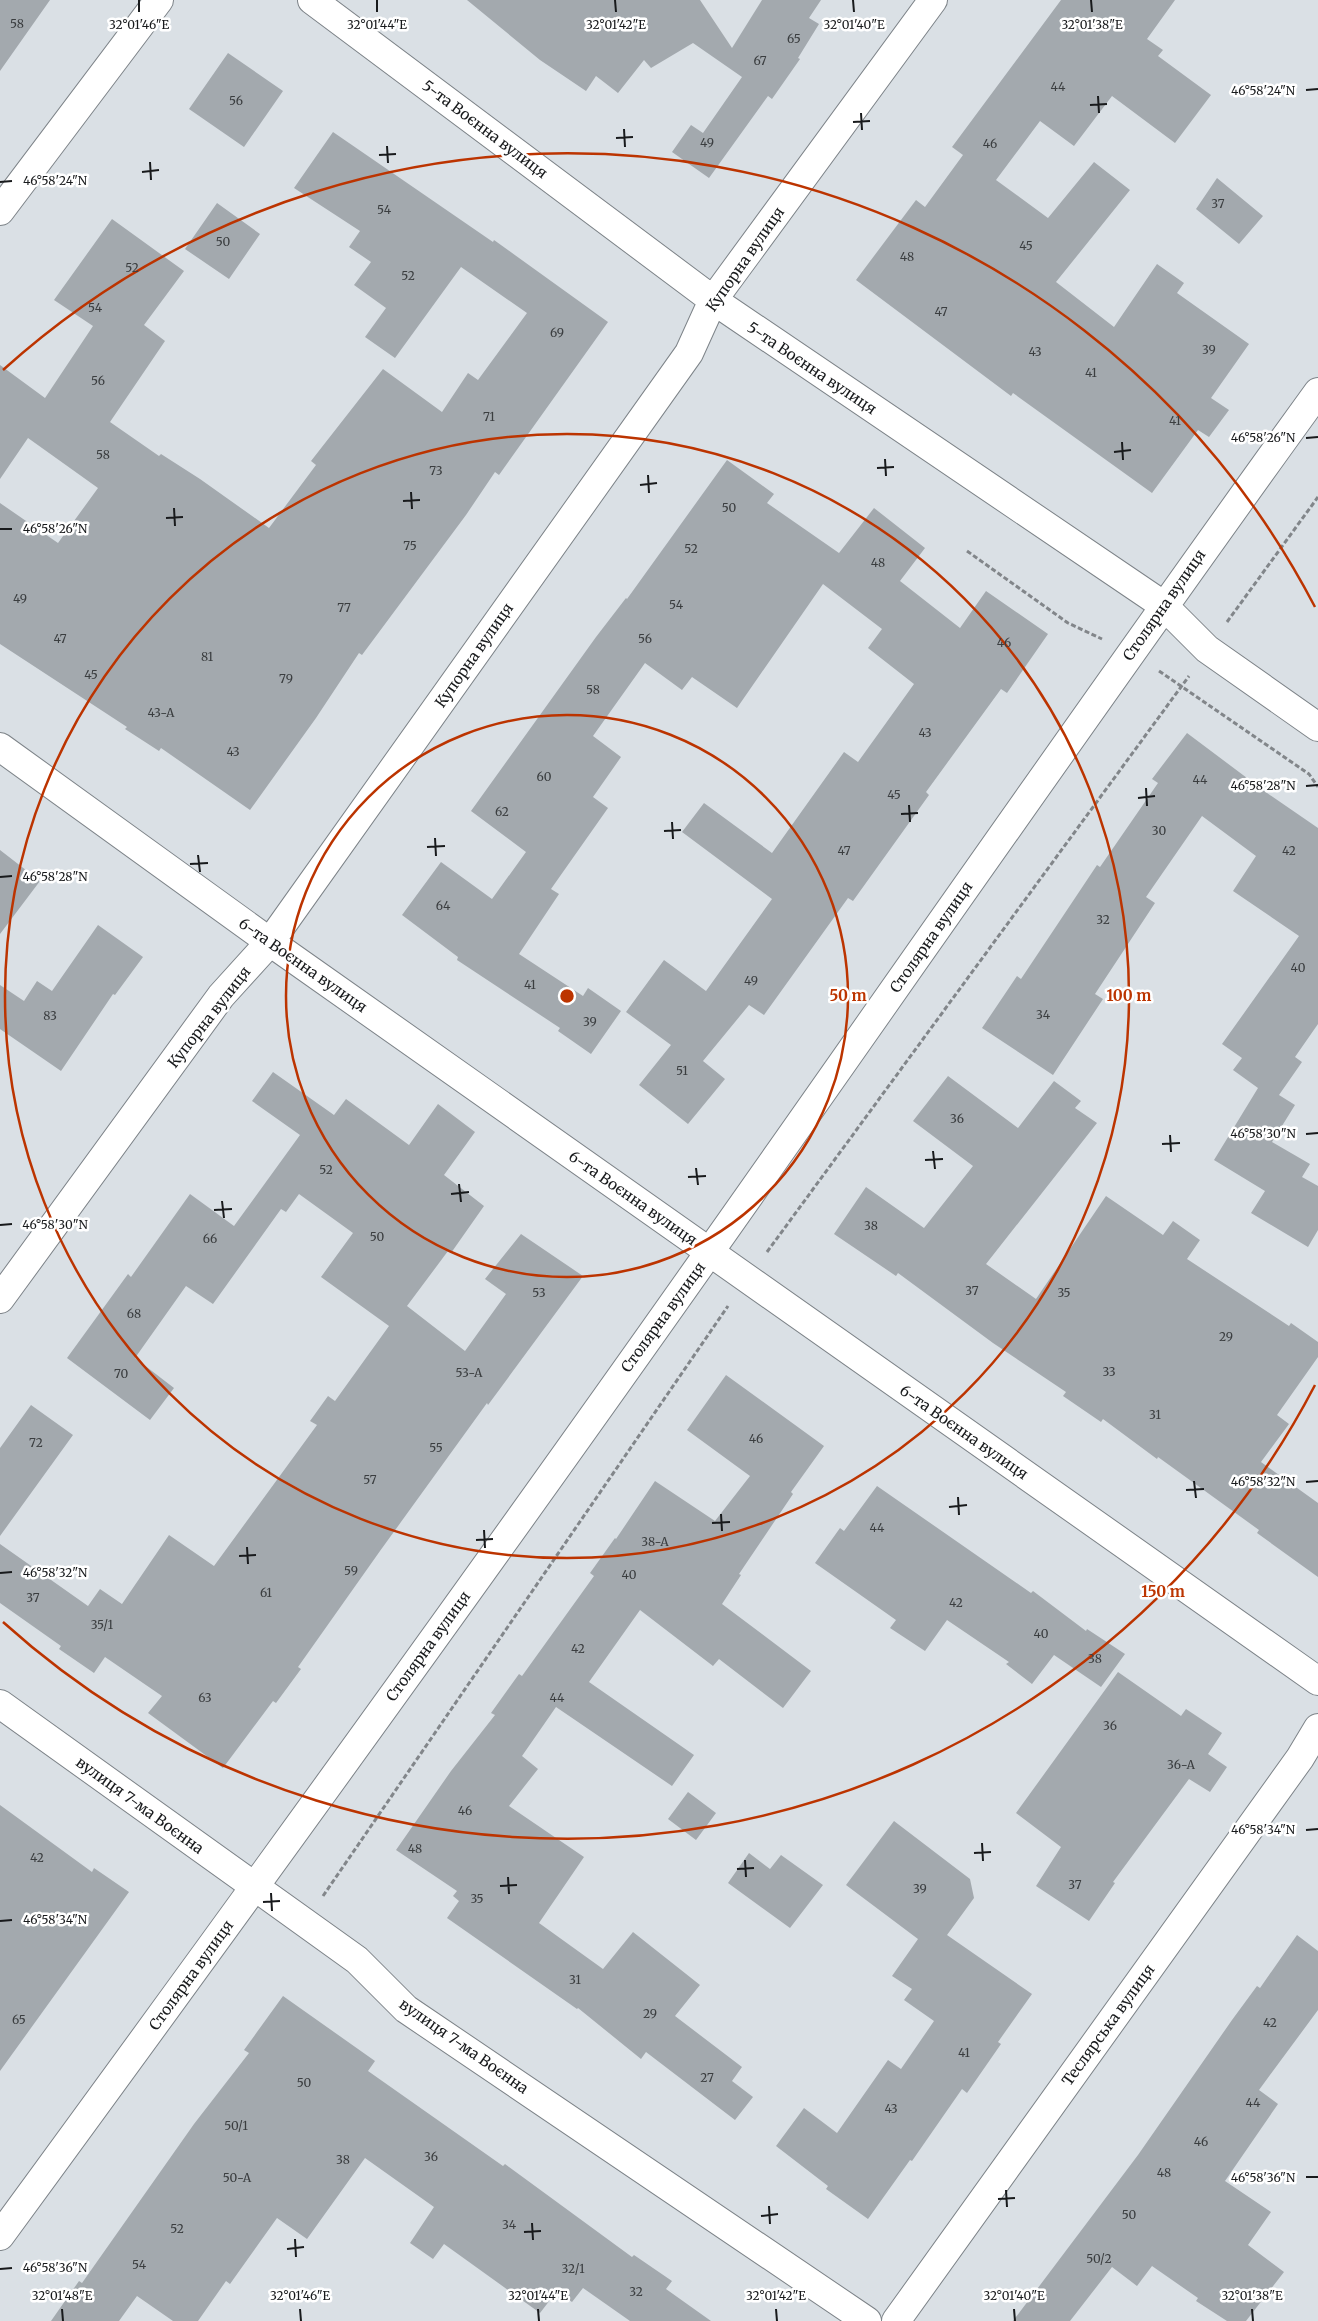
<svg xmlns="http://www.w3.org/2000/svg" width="1318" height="2321" font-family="Merriweather,serif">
<rect width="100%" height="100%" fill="#dae0e5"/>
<path fill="#a3a9ae" d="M 0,0 L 50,0 L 0,71 Z
M 467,0 L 700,0 L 732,48 L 762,0 L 821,0 L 809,18 L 819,24 L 798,58 L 800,59 L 772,99 L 768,96 L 709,178 L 672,152 L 691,125 L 703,133 L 742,77 L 693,43 L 651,68 L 644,60 L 618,93 L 596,76 L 586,91 L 540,60 Z
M 1061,0 L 1175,0 L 1147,39 L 1163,50 L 1158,56 L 1211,95 L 1175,143 L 1112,96 L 1074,146 L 1040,121 L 996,180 L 1048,218 L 1094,162 L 1130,190 L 1056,282 L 1114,327 L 1157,264 L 1184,283 L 1177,293 L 1249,344 L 1211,398 L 1229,410 L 1209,437 L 1198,430 L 1152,493 L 1013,393 L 1011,396 L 856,280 L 916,200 L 925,207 L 963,155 L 952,147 Z
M 228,53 L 283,91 L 244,147 L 189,109 Z
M 333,132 L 493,242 L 494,240 L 608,322 L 499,475 L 495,472 L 466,515 L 362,655 L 359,653 L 316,718 L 250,810 L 161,748 L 159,751 L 125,729 L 127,727 L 0,644 L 0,503 L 58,543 L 98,488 L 28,438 L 0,479 L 0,365 L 45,398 L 93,326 L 54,300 L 112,219 L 184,271 L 144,325 L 165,341 L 110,422 L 159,456 L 161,454 L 200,479 L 269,528 L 316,465 L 311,461 L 383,369 L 442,412 L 468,373 L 478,380 L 527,313 L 461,267 L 395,358 L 365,337 L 386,308 L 354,285 L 371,262 L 349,247 L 360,231 L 294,188 Z
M 1217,178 L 1263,216 L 1239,244 L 1196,209 Z
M 217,203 L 260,234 L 229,279 L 185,249 Z
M 727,460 L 774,494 L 767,503 L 839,553 L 874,508 L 925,548 L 900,581 L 960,628 L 986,591 L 1048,634 L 1007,693 L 1001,689 L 926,792 L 929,795 L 853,901 L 848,898 L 764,1015 L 749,1005 L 703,1061 L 725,1079 L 688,1124 L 639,1085 L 671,1045 L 626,1012 L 664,960 L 706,991 L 772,899 L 682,832 L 704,803 L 772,853 L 844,752 L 858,762 L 914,684 L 868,648 L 882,629 L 823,584 L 737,708 L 692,677 L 682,690 L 645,663 L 593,736 L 621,757 L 593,797 L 608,808 L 551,889 L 559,894 L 519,954 L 583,996 L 588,988 L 621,1011 L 591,1054 L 558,1031 L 560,1028 L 457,960 L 458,957 L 402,915 L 441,862 L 492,899 L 526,852 L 471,811 L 596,637 L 626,598 L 627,599 Z
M 1187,733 L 1267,793 L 1318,828 L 1318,1024 L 1295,1057 L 1302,1062 L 1279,1095 L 1295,1105 L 1272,1142 L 1310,1164 L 1302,1177 L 1318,1186 L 1318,1230 L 1308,1247 L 1251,1213 L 1265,1191 L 1214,1160 L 1258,1088 L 1233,1070 L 1242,1058 L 1222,1044 L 1299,936 L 1233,891 L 1256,856 L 1202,816 L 1146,897 L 1155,903 L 1095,994 L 1103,999 L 1053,1075 L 982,1028 L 1017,976 L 1021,979 L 1097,865 L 1100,867 L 1158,783 L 1152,779 Z
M 0,850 L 40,881 L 0,934 Z
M 98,925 L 143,957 L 115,995 L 113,994 L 61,1071 L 0,1029 L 0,985 L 24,1001 L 37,981 L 52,991 Z
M 273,1072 L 334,1115 L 346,1099 L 409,1145 L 438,1104 L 475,1132 L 444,1175 L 484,1206 L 451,1253 L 448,1251 L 407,1306 L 465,1351 L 506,1294 L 485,1279 L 521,1234 L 583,1276 L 488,1405 L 487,1403 L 380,1551 L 298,1667 L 301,1669 L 276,1703 L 273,1701 L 223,1768 L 148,1713 L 162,1696 L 105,1657 L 94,1673 L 59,1649 L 61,1646 L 0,1603 L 0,1544 L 88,1606 L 100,1589 L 122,1604 L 169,1535 L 214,1566 L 317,1425 L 310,1421 L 328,1396 L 335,1401 L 389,1326 L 321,1277 L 353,1233 L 299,1194 L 286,1212 L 281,1209 L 213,1304 L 186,1286 L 135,1358 L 174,1388 L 150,1420 L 67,1358 L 128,1274 L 131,1277 L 190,1194 L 234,1226 L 300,1135 L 252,1101 Z
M 948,1076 L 1018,1128 L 1054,1081 L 1081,1101 L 1075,1108 L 1097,1123 L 986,1264 L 1036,1299 L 1106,1196 L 1163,1235 L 1173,1221 L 1200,1240 L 1187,1259 L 1289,1326 L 1291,1323 L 1318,1342 L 1318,1357 L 1277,1415 L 1289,1424 L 1261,1462 L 1318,1503 L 1318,1577 L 1257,1533 L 1259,1530 L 1158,1457 L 1157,1459 L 1103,1419 L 1101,1422 L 1063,1396 L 1066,1392 L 993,1343 L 898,1273 L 896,1276 L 834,1234 L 866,1187 L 924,1228 L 973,1166 L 913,1121 Z
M 726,1375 L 824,1446 L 791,1492 L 793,1494 L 739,1574 L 741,1575 L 722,1604 L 811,1671 L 783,1708 L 719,1659 L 713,1666 L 640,1610 L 589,1682 L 694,1755 L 672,1786 L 556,1707 L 522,1756 L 538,1769 L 509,1806 L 584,1857 L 539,1923 L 603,1969 L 633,1932 L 700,1985 L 675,2016 L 742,2067 L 732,2081 L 753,2097 L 735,2120 L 646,2052 L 641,2059 L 578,2008 L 577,2009 L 447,1918 L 459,1901 L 453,1896 L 457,1891 L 396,1850 L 451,1771 L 495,1715 L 491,1713 L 519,1674 L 522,1676 L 594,1576 L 590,1573 L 615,1538 L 616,1539 L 655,1481 L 715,1521 L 750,1476 L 687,1430 Z
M 31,1405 L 73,1435 L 0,1536 L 0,1448 Z
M 877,1486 L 1031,1593 L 1033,1591 L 1086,1631 L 1087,1629 L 1125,1654 L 1101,1687 L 1054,1655 L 1032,1684 L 1006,1664 L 1009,1662 L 947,1620 L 925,1651 L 890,1628 L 896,1620 L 815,1563 L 840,1528 L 844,1531 Z
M 1118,1672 L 1181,1716 L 1186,1709 L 1222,1733 L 1208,1754 L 1227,1767 L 1210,1792 L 1189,1779 L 1113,1882 L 1115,1883 L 1089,1921 L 1036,1886 L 1061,1847 L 1016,1813 Z
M 688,1792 L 716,1813 L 696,1840 L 668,1819 Z
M 0,1805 L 92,1872 L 94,1868 L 129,1892 L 0,2071 Z
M 894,1821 L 970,1879 L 974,1898 L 947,1935 L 1032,1994 L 998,2042 L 1001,2044 L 967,2093 L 962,2089 L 912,2161 L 910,2160 L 868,2219 L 826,2189 L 828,2186 L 776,2146 L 804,2108 L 837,2133 L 888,2060 L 901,2069 L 934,2021 L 904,2000 L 912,1989 L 892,1976 L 918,1939 L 846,1885 Z
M 749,1853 L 770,1869 L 781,1855 L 823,1885 L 790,1928 L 728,1883 Z
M 1297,1935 L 1318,1951 L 1318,2010 L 1259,2090 L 1278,2104 L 1225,2181 L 1271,2212 L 1248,2245 L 1284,2272 L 1246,2321 L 1227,2321 L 1196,2301 L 1198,2298 L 1152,2266 L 1137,2286 L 1112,2267 L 1070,2321 L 1013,2321 L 1138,2155 L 1232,2020 L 1257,1986 L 1260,1988 Z
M 283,1996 L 375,2061 L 368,2071 L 503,2166 L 505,2164 L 632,2257 L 634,2255 L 672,2281 L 666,2289 L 711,2321 L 630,2321 L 583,2288 L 572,2302 L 557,2291 L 540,2313 L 444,2244 L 433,2259 L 410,2243 L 434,2207 L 365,2158 L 307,2239 L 277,2218 L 230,2284 L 226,2281 L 198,2321 L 173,2321 L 137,2296 L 119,2321 L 51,2321 L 79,2281 L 82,2283 L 194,2124 L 249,2053 L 244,2050 Z"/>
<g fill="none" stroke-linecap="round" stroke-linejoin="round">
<defs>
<path id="minor" d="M 312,0 L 713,300 L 1163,605 L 1207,649 L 1318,727
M 0,211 L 159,0
M 0,747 L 270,942 L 1318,1681
M 0,1299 L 221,996 L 270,942 L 689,353 L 713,300 L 933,0
M 0,1704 L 357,1960 L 406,2009 L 867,2321
M 0,2236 C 240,1908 479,1579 713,1247 C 914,962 1113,675 1318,392
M 896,2321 L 1300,1758 L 1318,1728"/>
</defs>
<use href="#minor" stroke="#7d8388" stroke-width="30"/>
<path stroke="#82868a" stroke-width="3" stroke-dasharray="5 2.5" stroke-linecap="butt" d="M 967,551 L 1068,623 L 1102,639
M 1227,622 L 1318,497
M 1159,671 L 1309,774 L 1318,787
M 767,1252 L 1189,676
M 323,1896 L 728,1306"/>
<use href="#minor" stroke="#fff" stroke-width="28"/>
</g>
<path fill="none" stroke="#181a1c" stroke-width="2" d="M 139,0 L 139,12M 377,0 L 377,12M 615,0 L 616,12M 853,0 L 854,12M 1091,0 L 1092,12M 1306,90 L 1318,89M 1098,96 L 1099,113M 1090,105 L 1107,104M 861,113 L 862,130M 853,122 L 870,121M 624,129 L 625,147M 616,138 L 633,137M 387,146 L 388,163M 379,155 L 396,154M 150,162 L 151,180M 142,172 L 159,170M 0,182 L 12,181M 1306,438 L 1318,437M 1122,442 L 1123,460M 1114,452 L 1131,450M 885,459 L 886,476M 877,468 L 894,467M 648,475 L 649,493M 640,485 L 657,483M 411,492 L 412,509M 403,501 L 420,500M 174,508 L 175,526M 166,518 L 183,517M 0,529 L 12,529M 1306,786 L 1318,785M 1146,788 L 1147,806M 1138,798 L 1155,796M 909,805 L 910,822M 901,814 L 918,813M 672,822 L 673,839M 664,831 L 681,830M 435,838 L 436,856M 427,847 L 445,846M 198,855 L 200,872M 190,864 L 208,863M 0,877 L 12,876M 1306,1134 L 1318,1133M 1170,1135 L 1171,1152M 1162,1144 L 1180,1143M 933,1151 L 935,1169M 925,1160 L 943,1159M 696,1168 L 698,1185M 688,1177 L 706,1176M 459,1184 L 461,1202M 451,1194 L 469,1192M 222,1201 L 224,1218M 214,1210 L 232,1209M 0,1225 L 12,1224M 1194,1481 L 1196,1498M 1306,1482 L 1318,1481M 1186,1490 L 1204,1489M 958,1497 L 959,1515M 949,1507 L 967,1505M 721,1514 L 722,1531M 712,1523 L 730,1522M 484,1530 L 485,1548M 476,1540 L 493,1539M 247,1547 L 248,1564M 239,1556 L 256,1555M 0,1573 L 12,1572M 1306,1830 L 1318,1829M 982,1843 L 983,1861M 974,1853 L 991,1852M 745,1860 L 746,1877M 737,1869 L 754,1868M 508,1877 L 509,1894M 500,1886 L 517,1885M 271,1893 L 272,1911M 263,1902 L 280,1901M 0,1921 L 12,1920M 1306,2177 L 1318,2177M 1006,2190 L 1007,2207M 998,2199 L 1015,2198M 769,2206 L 770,2224M 761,2216 L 778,2214M 532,2223 L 533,2240M 524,2232 L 541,2231M 295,2239 L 296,2257M 287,2249 L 304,2247M 0,2269 L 12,2268M 62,2309 L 63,2321M 300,2309 L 301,2321M 538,2309 L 539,2321M 776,2309 L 777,2321M 1014,2309 L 1015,2321M 1252,2309 L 1253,2321"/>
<g fill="none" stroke="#bc3400" stroke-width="2.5">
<circle cx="567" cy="996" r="281"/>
<circle cx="567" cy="996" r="562"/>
<path d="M1315 1385A843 843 0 0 1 3 1622M3 370A843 843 0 0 1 1315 607"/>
</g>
<g text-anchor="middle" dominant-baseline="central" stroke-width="5" stroke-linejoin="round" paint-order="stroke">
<g font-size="12" fill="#3b3e40">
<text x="17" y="23">58</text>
<text x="794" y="38">65</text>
<text x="760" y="60">67</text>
<text x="1058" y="86">44</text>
<text x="236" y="100">56</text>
<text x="707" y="142">49</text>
<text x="990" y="143">46</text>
<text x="1218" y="203">37</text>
<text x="384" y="209">54</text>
<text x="223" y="241">50</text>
<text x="1026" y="245">45</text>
<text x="907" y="256">48</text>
<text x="132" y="267">52</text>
<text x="408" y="275">52</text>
<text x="95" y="307">54</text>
<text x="941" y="311">47</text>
<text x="557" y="332">69</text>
<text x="1209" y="349">39</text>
<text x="1035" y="351">43</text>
<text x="1091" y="372">41</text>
<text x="98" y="380">56</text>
<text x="489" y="416">71</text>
<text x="1175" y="420">41</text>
<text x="103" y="454">58</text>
<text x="436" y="470">73</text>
<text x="729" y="507">50</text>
<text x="410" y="545">75</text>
<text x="691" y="548">52</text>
<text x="878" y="562">48</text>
<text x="20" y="598">49</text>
<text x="676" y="604">54</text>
<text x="344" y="607">77</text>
<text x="60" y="638">47</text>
<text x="645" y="638">56</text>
<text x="1004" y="642">46</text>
<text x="207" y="656">81</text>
<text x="91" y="674">45</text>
<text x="286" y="678">79</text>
<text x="593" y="689">58</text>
<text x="161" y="712">43-А</text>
<text x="925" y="732">43</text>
<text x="233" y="751">43</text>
<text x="544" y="776">60</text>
<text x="1200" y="779">44</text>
<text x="894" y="794">45</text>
<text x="502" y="811">62</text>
<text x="1159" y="830">30</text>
<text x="844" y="850">47</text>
<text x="1289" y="850">42</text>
<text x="443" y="905">64</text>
<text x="1103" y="919">32</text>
<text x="1298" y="967">40</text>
<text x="751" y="980">49</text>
<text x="530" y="984">41</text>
<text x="1043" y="1014">34</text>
<text x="50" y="1015">83</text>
<text x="590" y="1021">39</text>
<text x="682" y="1070">51</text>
<text x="957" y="1118">36</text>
<text x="326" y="1169">52</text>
<text x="871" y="1225">38</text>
<text x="377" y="1236">50</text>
<text x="210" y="1238">66</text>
<text x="972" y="1290">37</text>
<text x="539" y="1292">53</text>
<text x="1064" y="1292">35</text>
<text x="134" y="1313">68</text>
<text x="1226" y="1336">29</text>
<text x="1109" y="1371">33</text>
<text x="469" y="1372">53-А</text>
<text x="121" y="1373">70</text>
<text x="1155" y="1414">31</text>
<text x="756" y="1438">46</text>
<text x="36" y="1442">72</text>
<text x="436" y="1447">55</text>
<text x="370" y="1479">57</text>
<text x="877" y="1527">44</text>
<text x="655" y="1541">38-А</text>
<text x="351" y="1570">59</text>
<text x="629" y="1574">40</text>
<text x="266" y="1592">61</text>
<text x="33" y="1597">37</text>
<text x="956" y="1602">42</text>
<text x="102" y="1624">35/1</text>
<text x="1041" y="1633">40</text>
<text x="578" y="1648">42</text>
<text x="1095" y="1658">38</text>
<text x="205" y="1697">63</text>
<text x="557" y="1697">44</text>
<text x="1110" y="1725">36</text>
<text x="1181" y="1764">36-А</text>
<text x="465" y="1810">46</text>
<text x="415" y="1848">48</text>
<text x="37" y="1857">42</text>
<text x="1075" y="1884">37</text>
<text x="920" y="1888">39</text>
<text x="477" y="1898">35</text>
<text x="575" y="1979">31</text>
<text x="650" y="2013">29</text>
<text x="19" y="2019">65</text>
<text x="1270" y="2022">42</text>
<text x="964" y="2052">41</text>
<text x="707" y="2077">27</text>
<text x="304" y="2082">50</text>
<text x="1253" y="2102">44</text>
<text x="891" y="2108">43</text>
<text x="236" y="2125">50/1</text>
<text x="1201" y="2141">46</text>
<text x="431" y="2156">36</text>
<text x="343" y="2159">38</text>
<text x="1164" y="2172">48</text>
<text x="237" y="2177">50-А</text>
<text x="1129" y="2214">50</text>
<text x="509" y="2224">34</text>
<text x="177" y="2228">52</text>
<text x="1099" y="2258">50/2</text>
<text x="139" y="2264">54</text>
<text x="573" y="2268">32/1</text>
<text x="636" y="2291">32</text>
</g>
<g font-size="15" fill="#181a1c" stroke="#fff">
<text transform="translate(485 129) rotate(37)">5-та Воєнна вулиця</text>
<text transform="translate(745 259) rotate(-55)">Купорна вулиця</text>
<text transform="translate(812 368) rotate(34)">5-та Воєнна вулиця</text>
<text transform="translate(1164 605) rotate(-55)">Столярна вулиця</text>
<text transform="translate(474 655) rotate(-55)">Купорна вулиця</text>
<text transform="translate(931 937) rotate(-55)">Столярна вулиця</text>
<text transform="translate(303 965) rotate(35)">6-та Воєнна вулиця</text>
<text transform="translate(209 1017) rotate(-52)">Купорна вулиця</text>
<text transform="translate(633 1198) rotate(35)">6-та Воєнна вулиця</text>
<text transform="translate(663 1317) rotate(-54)">Столярна вулиця</text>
<text transform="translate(964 1432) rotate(35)">6-та Воєнна вулиця</text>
<text transform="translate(428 1646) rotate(-54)">Столярна вулиця</text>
<text transform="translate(140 1805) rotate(36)">вулиця 7-ма Воєнна</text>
<text transform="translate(191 1975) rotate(-54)">Столярна вулиця</text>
<text transform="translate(1108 2025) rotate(-54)">Теслярська вулиця</text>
<text transform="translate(464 2046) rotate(35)">вулиця 7-ма Воєнна</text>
</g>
</g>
<g font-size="12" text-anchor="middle" fill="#181a1c" stroke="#fff" stroke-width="5" stroke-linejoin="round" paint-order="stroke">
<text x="139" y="29">32°01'46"E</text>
<text x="377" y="29">32°01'44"E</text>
<text x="616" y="29">32°01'42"E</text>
<text x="854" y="29">32°01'40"E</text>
<text x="1092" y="29">32°01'38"E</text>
<text x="1263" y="95">46°58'24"N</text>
<text x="55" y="185">46°58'24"N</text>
<text x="1263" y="442">46°58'26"N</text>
<text x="55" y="533">46°58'26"N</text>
<text x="1263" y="790">46°58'28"N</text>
<text x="55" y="881">46°58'28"N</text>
<text x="1263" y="1138">46°58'30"N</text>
<text x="55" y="1229">46°58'30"N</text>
<text x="1263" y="1486">46°58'32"N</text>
<text x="55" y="1577">46°58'32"N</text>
<text x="1263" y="1834">46°58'34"N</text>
<text x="55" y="1924">46°58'34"N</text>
<text x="1263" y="2182">46°58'36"N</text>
<text x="55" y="2272">46°58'36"N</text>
<text x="62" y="2300">32°01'48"E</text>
<text x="300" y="2300">32°01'46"E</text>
<text x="538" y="2300">32°01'44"E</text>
<text x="776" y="2300">32°01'42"E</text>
<text x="1014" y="2300">32°01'40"E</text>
<text x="1252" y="2300">32°01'38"E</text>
</g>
<circle cx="567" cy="996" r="8" fill="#bc3400" stroke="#fff" stroke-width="2.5"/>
<g font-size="15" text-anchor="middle" font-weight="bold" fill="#bc3400" stroke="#fff" stroke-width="5" stroke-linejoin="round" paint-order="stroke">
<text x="848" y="1001">50 m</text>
<text x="1129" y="1001">100 m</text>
<text x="1163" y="1597">150 m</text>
</g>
</svg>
